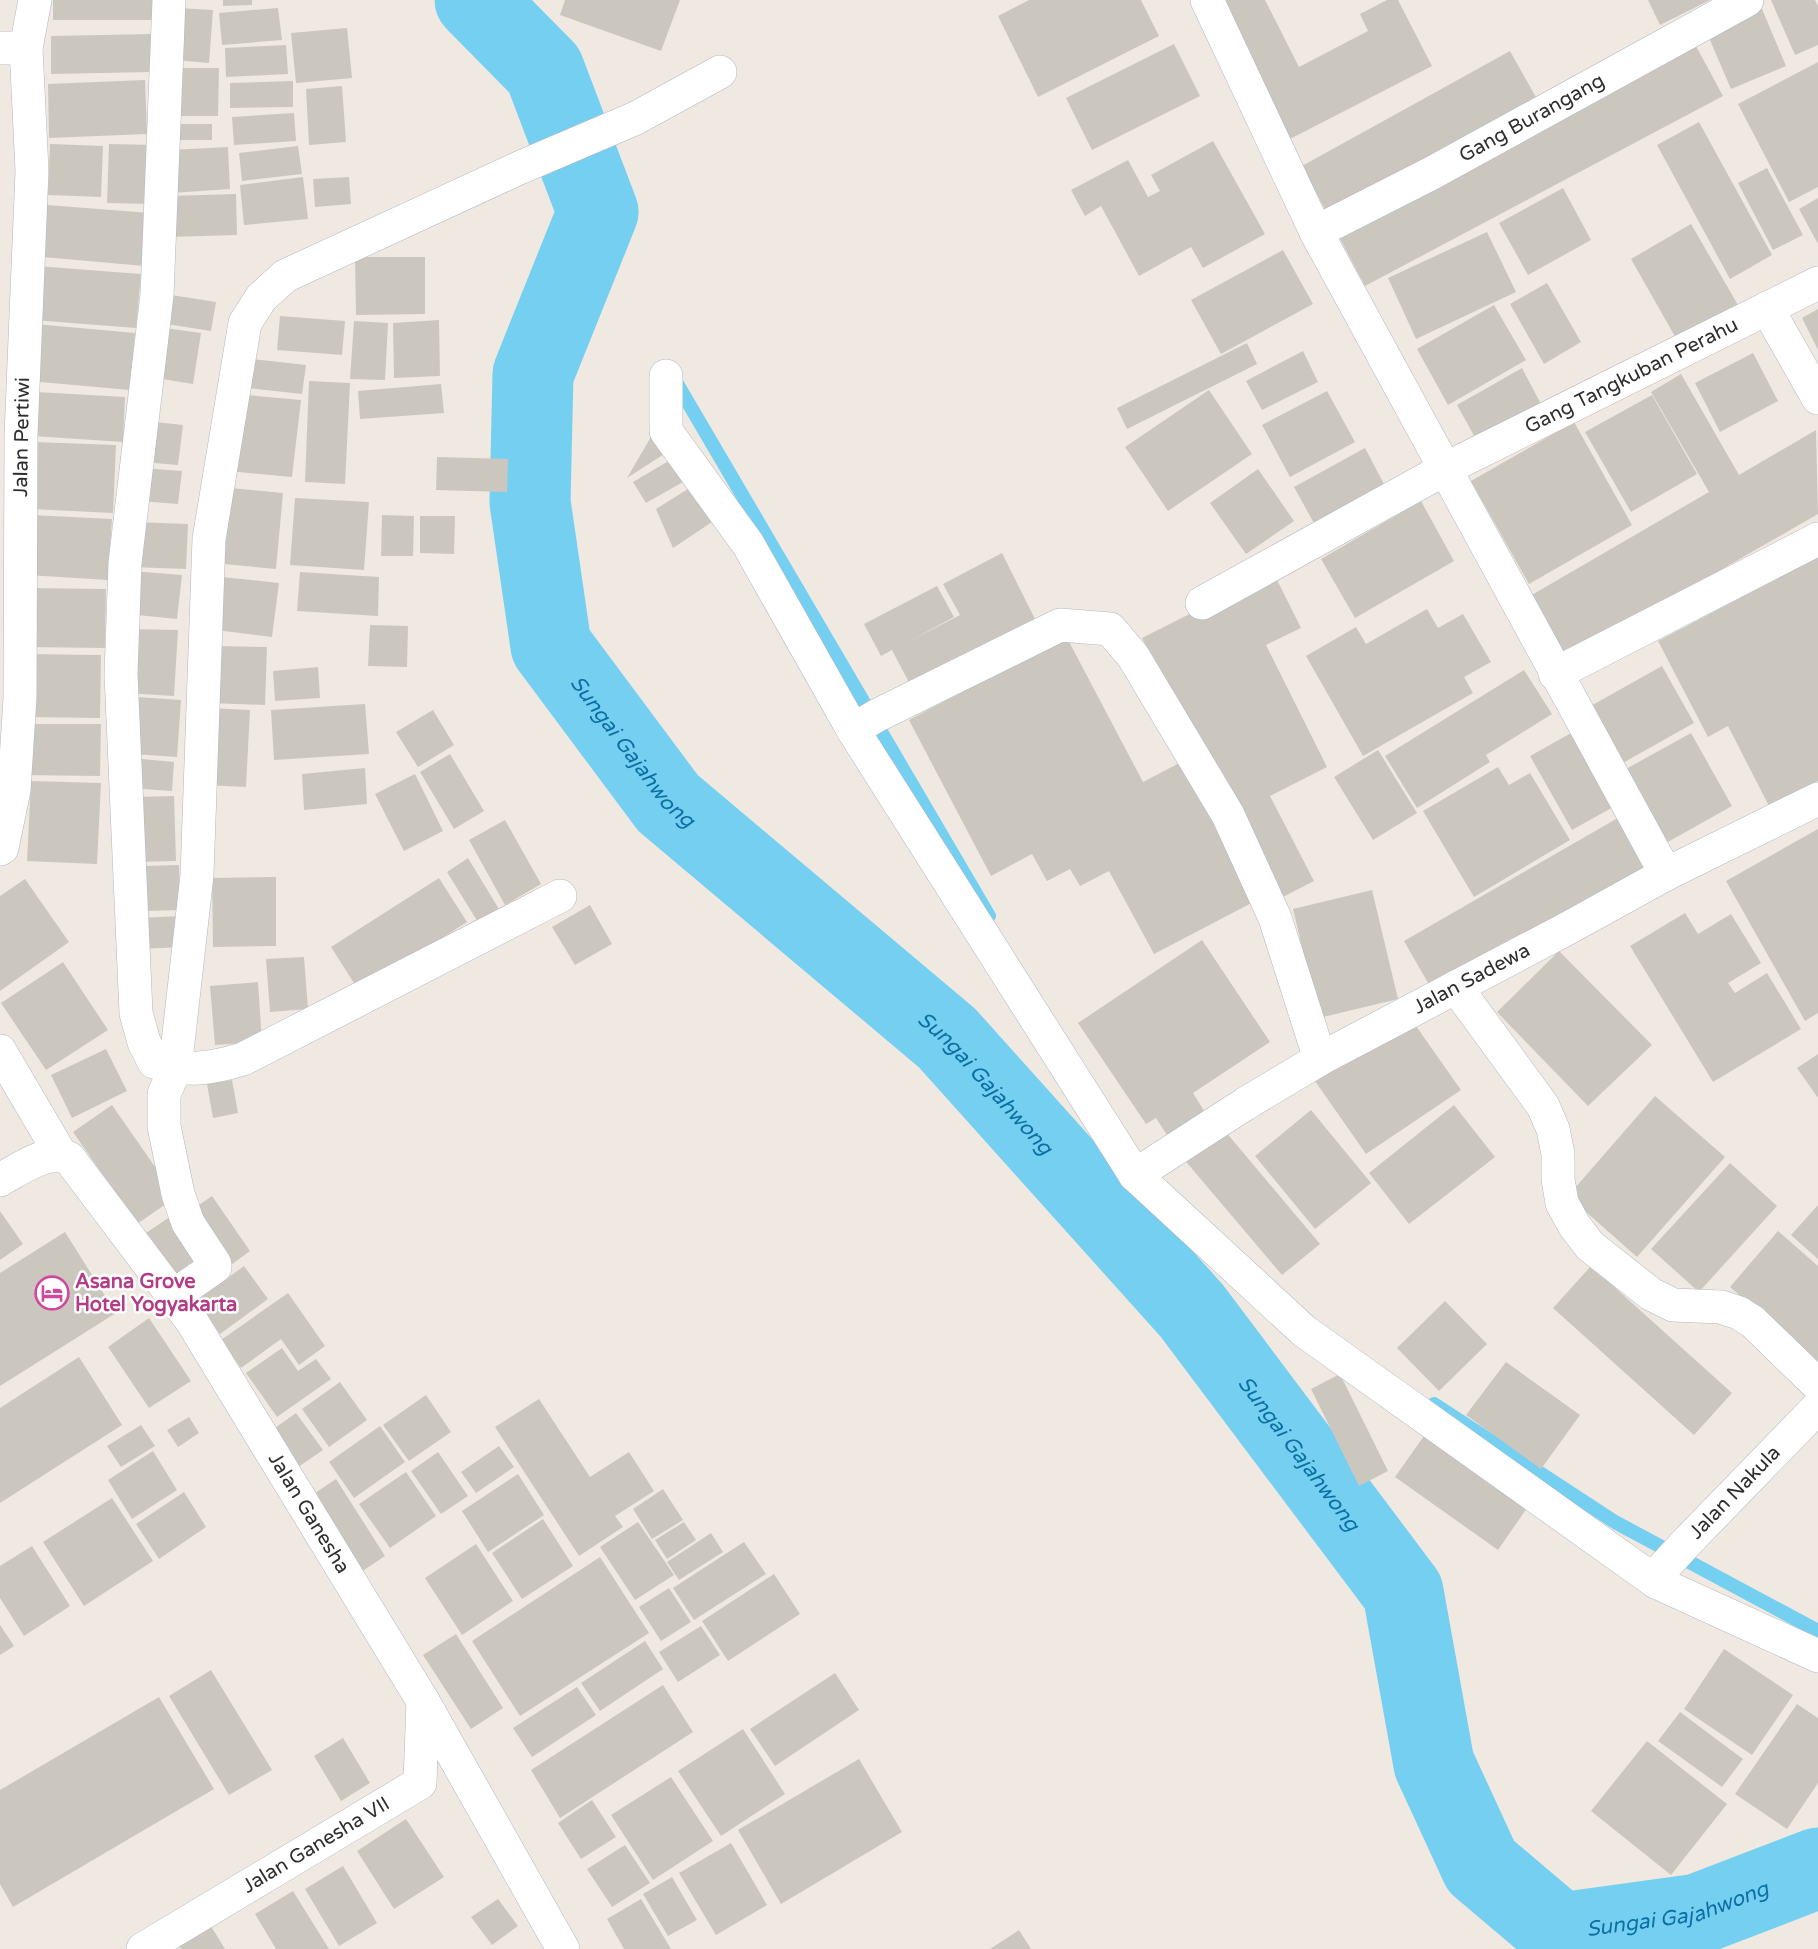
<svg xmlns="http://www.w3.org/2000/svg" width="1818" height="1949" font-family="'Varela Round',sans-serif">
<rect width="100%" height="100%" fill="#efe9e1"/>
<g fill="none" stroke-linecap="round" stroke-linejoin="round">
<path stroke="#75cff0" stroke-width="14" d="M 676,382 L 989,916
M 1434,1404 L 1615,1522 L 1818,1631"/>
<path stroke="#75cff0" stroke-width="81" id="s1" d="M 475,0 L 544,70 L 598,212 L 533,374 L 530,502 L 551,646 L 668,803 L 947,1038 L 1192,1311 L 1403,1592 L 1434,1764 L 1481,1866 L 1560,1933 L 1698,1914 L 1818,1868"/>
</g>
<path fill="#cbc7bf" d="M 53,0 L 162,0 L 162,20 L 53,20 Z
M 223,0 L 252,0 L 252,5 L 223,6 Z
M 565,0 L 680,0 L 661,51 L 560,15 Z
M 1029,0 L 1141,0 L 1159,36 L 1038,97 L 998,16 Z
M 1217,0 L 1265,0 L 1299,67 L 1368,31 L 1360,14 L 1387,0 L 1398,0 L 1432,66 L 1288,140 Z
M 1648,0 L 1710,0 L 1660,25 Z
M 1771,0 L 1815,0 L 1818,6 L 1818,45 L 1795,55 Z
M 178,8 L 213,10 L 209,63 L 175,60 Z
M 278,8 L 282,40 L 222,45 L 219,13 Z
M 1762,9 L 1786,66 L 1731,89 L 1707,33 Z
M 347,28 L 352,78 L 296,83 L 291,33 Z
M 152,34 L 152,72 L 51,74 L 51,36 Z
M 1174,44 L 1200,96 L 1092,150 L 1066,98 Z
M 286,45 L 288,74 L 226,77 L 225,48 Z
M 1696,46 L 1723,96 L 1365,286 L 1339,237 Z
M 1510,51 L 1537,99 L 1328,215 L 1302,166 Z
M 1818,62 L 1818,187 L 1789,202 L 1738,104 Z
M 176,68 L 219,68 L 218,116 L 175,116 Z
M 145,80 L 147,134 L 49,138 L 48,84 Z
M 293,81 L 293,107 L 230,108 L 230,83 Z
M 342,86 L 346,142 L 309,145 L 306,89 Z
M 294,113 L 296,141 L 234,145 L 232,117 Z
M 1699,122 L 1772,255 L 1730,279 L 1657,145 Z
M 174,124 L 212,124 L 212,140 L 174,140 Z
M 1213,141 L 1265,234 L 1203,268 L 1191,247 L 1139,276 L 1101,206 L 1085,216 L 1071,190 L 1128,160 L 1148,197 L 1160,191 L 1151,175 Z
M 50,144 L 103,146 L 101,197 L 48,195 Z
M 109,144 L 154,145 L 152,204 L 107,203 Z
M 298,146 L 302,174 L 242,181 L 239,153 Z
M 228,147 L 230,189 L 172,193 L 170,150 Z
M 1767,168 L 1803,235 L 1773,250 L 1738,183 Z
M 303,177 L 308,219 L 244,225 L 240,185 Z
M 349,177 L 351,204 L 315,207 L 313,179 Z
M 1563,188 L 1591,240 L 1528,275 L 1499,223 Z
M 236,194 L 237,235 L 169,237 L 168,196 Z
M 1818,198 L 1818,244 L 1799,209 Z
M 47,205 L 150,213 L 145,266 L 42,257 Z
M 1691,224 L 1738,305 L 1677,340 L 1631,259 Z
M 1487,232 L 1516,292 L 1416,339 L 1388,278 Z
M 1283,250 L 1313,304 L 1221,354 L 1191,300 Z
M 355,257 L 425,257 L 425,314 L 356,315 Z
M 37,266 L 141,274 L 136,328 L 33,320 Z
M 1547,283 L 1581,342 L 1544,364 L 1510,304 Z
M 165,294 L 216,302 L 211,331 L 160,323 Z
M 1494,305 L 1526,360 L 1448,405 L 1417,349 Z
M 1818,309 L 1818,350 L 1802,318 Z
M 280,316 L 345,321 L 342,355 L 277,350 Z
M 439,320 L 440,376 L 394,378 L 393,323 Z
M 354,321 L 388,323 L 385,380 L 350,379 Z
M 35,324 L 135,333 L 130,390 L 29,381 Z
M 158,327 L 201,333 L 193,384 L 150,377 Z
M 1247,343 L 1257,364 L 1127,429 L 1117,408 Z
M 1303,351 L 1318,382 L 1262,410 L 1246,381 Z
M 1753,353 L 1778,401 L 1720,432 L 1695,383 Z
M 242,358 L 306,365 L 302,394 L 238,387 Z
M 1522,368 L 1541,404 L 1477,441 L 1457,405 Z
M 1681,374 L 1739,475 L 1816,430 L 1818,514 L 1566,659 L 1530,596 L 1709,492 L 1651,392 Z
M 309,381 L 350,383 L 345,484 L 305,482 Z
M 441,384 L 444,413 L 360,419 L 358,391 Z
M 1209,390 L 1252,454 L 1168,511 L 1125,447 Z
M 1327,391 L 1355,442 L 1290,477 L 1262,425 Z
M 36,392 L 125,397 L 123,442 L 33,436 Z
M 236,394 L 301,400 L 292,477 L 228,471 Z
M 1652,395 L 1697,474 L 1631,512 L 1585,432 Z
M 146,421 L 183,425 L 178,465 L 142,462 Z
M 1574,422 L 1632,525 L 1529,584 L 1471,481 Z
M 655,430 L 669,451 L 627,478 Z
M 34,442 L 116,445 L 113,513 L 31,509 Z
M 1365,448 L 1385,486 L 1315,525 L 1294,487 Z
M 677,456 L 690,478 L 646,503 L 633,482 Z
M 437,457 L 508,459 L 507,492 L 436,490 Z
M 142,468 L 182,471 L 178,504 L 139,501 Z
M 1258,469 L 1294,521 L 1246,554 L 1210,503 Z
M 699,482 L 721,516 L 673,548 L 656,509 Z
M 231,488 L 283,493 L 276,569 L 224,564 Z
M 295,498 L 369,502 L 364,570 L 290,565 Z
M 1421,501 L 1454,561 L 1355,618 L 1321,559 Z
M 31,515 L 112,519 L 108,580 L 27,575 Z
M 382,515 L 414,516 L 413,556 L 381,556 Z
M 420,516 L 455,516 L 454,554 L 420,553 Z
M 133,522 L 188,524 L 186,569 L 131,567 Z
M 1002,553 L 1038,625 L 913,690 L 892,650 L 881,656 L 864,624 L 937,586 L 954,617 L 908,642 L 960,615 L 943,584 Z
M 1818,557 L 1818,781 L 1769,806 L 1728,726 L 1708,737 L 1658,641 Z
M 132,571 L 182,575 L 177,619 L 127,614 Z
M 300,572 L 379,577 L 378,616 L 297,611 Z
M 1273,572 L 1301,628 L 1266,645 L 1327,767 L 1270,796 L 1314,881 L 1275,901 L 1142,638 Z
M 222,577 L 279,583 L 272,637 L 216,630 Z
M 25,588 L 106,589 L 105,648 L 24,647 Z
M 1427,609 L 1438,628 L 1463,614 L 1491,662 L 1464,677 L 1473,693 L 1363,756 L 1306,656 L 1356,627 L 1366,644 Z
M 370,625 L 408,626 L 407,667 L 368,666 Z
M 129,629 L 178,630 L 174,696 L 126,693 Z
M 1066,636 L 1143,782 L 1189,758 L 1263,897 L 1154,954 L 1109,871 L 1080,886 L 1070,869 L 1047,881 L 1032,854 L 991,876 L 909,720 Z
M 213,646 L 267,647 L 265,705 L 210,703 Z
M 27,654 L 101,655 L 100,718 L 25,717 Z
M 1662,666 L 1694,723 L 1621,764 L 1589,707 Z
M 318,667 L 320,698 L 275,701 L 273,671 Z
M 1524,670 L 1552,714 L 1486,755 L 1490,762 L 1417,808 L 1385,756 Z
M 137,697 L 181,700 L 177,757 L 133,754 Z
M 365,704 L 369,754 L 274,760 L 271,710 Z
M 209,708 L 250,710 L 246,787 L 204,785 Z
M 433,710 L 454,745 L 418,767 L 396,732 Z
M 23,724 L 101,724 L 100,776 L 23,775 Z
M 1573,732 L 1615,806 L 1572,830 L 1530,756 Z
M 1691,733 L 1732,806 L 1666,843 L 1624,770 Z
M 1378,750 L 1417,813 L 1373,840 L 1334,777 Z
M 450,754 L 484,811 L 454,829 L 420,772 Z
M 131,758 L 174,762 L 172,791 L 129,788 Z
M 1498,767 L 1509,785 L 1530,773 L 1570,840 L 1474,897 L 1423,811 Z
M 365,768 L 367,804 L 304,810 L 302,774 Z
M 415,774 L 443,831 L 404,851 L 375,794 Z
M 31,781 L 101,783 L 97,864 L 27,861 Z
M 174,796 L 176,861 L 136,862 L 135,797 Z
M 1623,815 L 1652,863 L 1432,990 L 1404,941 Z
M 505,820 L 541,884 L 505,905 L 469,840 Z
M 1818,829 L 1818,1013 L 1805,1021 L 1726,881 Z
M 468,858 L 505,919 L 484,932 L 447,872 Z
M 179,865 L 180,910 L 145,911 L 144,866 Z
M 276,877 L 276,946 L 213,947 L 212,878 Z
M 439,878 L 467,922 L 359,991 L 331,947 Z
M 25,879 L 69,942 L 0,991 L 0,896 Z
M 1372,890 L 1398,999 L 1319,1018 L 1293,909 Z
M 590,905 L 612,944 L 575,965 L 552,927 Z
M 1685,913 L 1698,934 L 1731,914 L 1761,963 L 1728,983 L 1735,993 L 1767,973 L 1801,1029 L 1713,1082 L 1630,946 Z
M 184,916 L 185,947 L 137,949 L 136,918 Z
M 1202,940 L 1270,1042 L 1193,1093 L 1206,1114 L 1169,1138 L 1156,1118 L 1146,1124 L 1078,1023 Z
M 1559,951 L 1652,1045 L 1588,1106 L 1497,1012 Z
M 304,957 L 308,1009 L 270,1012 L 266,959 Z
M 63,962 L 108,1030 L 46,1070 L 1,1003 Z
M 258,982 L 262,1042 L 215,1045 L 210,986 Z
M 1409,1016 L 1461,1090 L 1366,1154 L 1315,1081 Z
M 106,1049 L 127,1091 L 72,1118 L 51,1075 Z
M 1818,1054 L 1818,1098 L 1797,1068 Z
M 232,1080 L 238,1113 L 213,1118 L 207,1084 Z
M 1655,1096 L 1725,1157 L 1637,1257 L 1568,1196 Z
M 112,1105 L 176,1197 L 137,1224 L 73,1132 Z
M 1454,1105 L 1495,1157 L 1409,1224 L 1369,1173 Z
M 1311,1110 L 1371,1183 L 1315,1229 L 1255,1156 Z
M 1220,1125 L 1320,1244 L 1282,1275 L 1182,1157 Z
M 1730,1163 L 1777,1206 L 1699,1292 L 1651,1249 Z
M 212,1196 L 250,1251 L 224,1270 L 186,1214 Z
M 1818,1205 L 1818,1259 L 1791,1235 Z
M 0,1211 L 23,1244 L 0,1260 Z
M 177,1212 L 209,1258 L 178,1279 L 146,1233 Z
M 1778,1231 L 1818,1266 L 1818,1363 L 1730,1287 Z
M 65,1232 L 116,1313 L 0,1386 L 0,1273 Z
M 244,1266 L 268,1299 L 220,1334 L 196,1301 Z
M 1591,1266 L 1732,1393 L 1694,1435 L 1553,1308 Z
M 288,1293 L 325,1346 L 299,1365 L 281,1339 L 241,1368 L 221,1340 Z
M 1445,1301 L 1487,1344 L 1439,1391 L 1397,1348 Z
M 149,1318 L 191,1381 L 149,1408 L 108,1347 Z
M 282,1348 L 298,1371 L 316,1359 L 331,1379 L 277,1417 L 246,1373 Z
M 79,1357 L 122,1425 L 0,1503 L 0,1408 Z
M 1506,1362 L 1580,1415 L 1541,1469 L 1466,1415 Z
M 1340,1374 L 1388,1471 L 1359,1486 L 1311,1389 Z
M 340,1382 L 367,1420 L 329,1447 L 302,1409 Z
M 426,1395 L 451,1432 L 409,1461 L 383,1425 Z
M 539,1399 L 590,1477 L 629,1452 L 654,1491 L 615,1516 L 623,1527 L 579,1556 L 495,1427 Z
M 296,1413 L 323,1450 L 291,1472 L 265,1435 Z
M 189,1417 L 199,1433 L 178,1447 L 167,1430 Z
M 141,1425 L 155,1446 L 121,1467 L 107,1446 Z
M 380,1426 L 405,1462 L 354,1498 L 329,1462 Z
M 1424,1436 L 1527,1508 L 1498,1550 L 1395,1477 Z
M 499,1446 L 514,1467 L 476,1493 L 461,1472 Z
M 153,1451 L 177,1490 L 132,1519 L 108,1480 Z
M 438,1452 L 468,1496 L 441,1514 L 411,1471 Z
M 406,1472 L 436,1516 L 390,1548 L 359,1504 Z
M 518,1474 L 544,1515 L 488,1552 L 462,1511 Z
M 336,1479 L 385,1556 L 358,1574 L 309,1497 Z
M 663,1489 L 683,1520 L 652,1539 L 633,1509 Z
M 184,1492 L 206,1527 L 159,1559 L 136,1524 Z
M 112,1498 L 153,1561 L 84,1606 L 43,1542 Z
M 543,1519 L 573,1566 L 522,1599 L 492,1553 Z
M 638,1522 L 674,1575 L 635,1600 L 600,1547 Z
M 684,1522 L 696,1540 L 667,1559 L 655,1540 Z
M 711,1533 L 723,1552 L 679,1580 L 667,1562 Z
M 744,1542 L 766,1574 L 694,1620 L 673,1588 Z
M 476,1544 L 513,1601 L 462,1635 L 425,1578 Z
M 32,1546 L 70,1606 L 24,1636 L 0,1598 L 0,1566 Z
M 600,1557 L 649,1633 L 520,1716 L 472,1641 Z
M 774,1574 L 800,1614 L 728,1661 L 702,1621 Z
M 669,1588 L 691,1622 L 661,1641 L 639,1607 Z
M 0,1625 L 14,1646 L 0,1655 Z
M 701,1626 L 720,1655 L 678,1682 L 659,1652 Z
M 456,1634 L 503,1708 L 471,1729 L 423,1655 Z
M 645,1641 L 663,1669 L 600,1711 L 581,1683 Z
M 1724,1649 L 1793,1695 L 1752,1755 L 1684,1709 Z
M 211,1670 L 272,1770 L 229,1795 L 169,1696 Z
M 835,1673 L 859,1710 L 775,1766 L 750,1729 Z
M 663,1685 L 693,1732 L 560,1818 L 531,1770 Z
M 577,1687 L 596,1715 L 532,1757 L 513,1728 Z
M 159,1697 L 214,1789 L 13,1907 L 0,1884 L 0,1790 Z
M 1797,1704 L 1818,1718 L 1818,1783 L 1787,1829 L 1735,1794 Z
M 1680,1712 L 1743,1759 L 1722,1787 L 1658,1741 Z
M 743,1729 L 785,1794 L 721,1836 L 678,1771 Z
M 343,1738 L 370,1783 L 341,1801 L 314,1756 Z
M 1647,1741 L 1727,1804 L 1671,1875 L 1591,1811 Z
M 859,1759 L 902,1832 L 781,1904 L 738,1830 Z
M 671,1777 L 713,1841 L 653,1880 L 611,1815 Z
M 592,1800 L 616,1837 L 581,1859 L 558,1823 Z
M 406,1819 L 444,1877 L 394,1909 L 357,1851 Z
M 731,1843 L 767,1905 L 716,1935 L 679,1873 Z
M 625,1845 L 650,1883 L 612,1907 L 587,1869 Z
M 343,1866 L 377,1923 L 339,1946 L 305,1889 Z
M 672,1877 L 697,1920 L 668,1936 L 643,1894 Z
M 293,1891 L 329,1949 L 276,1949 L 255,1914 Z
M 498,1899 L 518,1926 L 492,1945 L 471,1917 Z
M 641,1899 L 671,1949 L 624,1949 L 607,1919 Z
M 206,1918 L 225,1949 L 181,1949 L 174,1938 Z
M 1019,1930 L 1031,1949 L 990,1949 Z"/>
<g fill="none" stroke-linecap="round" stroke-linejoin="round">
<defs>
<g id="minor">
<path d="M 169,0 L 157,295 L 125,563 L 121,674 L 136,1013 L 144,1042 L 154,1062 C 186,1072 210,1069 243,1059 L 560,896"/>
<path d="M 1207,0 L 1316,232 L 1666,874"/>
<path d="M 0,48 L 26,48 L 32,171 L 21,435 L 20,698 L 14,790 L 2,848 L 0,849"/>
<path d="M 26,48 L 35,0"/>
<path id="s2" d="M 1316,232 L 1432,173 L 1747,0"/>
<path d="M 1767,308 L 1818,398"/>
<path d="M 666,376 L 666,431 L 748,544 L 853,730 L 1135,1175 L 1304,1331 L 1656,1582 L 1818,1656"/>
<path id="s3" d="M 1202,603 L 1445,469 L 1818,283"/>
<path d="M 1555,674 L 1818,539"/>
<path d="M 853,730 L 876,716 L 1060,625 L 1110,629 L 1133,656 L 1228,815 L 1275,918 L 1320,1059"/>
<path d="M 1456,987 L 1543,1106 L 1553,1129 L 1558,1154 L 1558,1179 L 1562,1203 L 1574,1225 L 1590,1246 L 1651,1294 L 1673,1305 L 1721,1307 L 1739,1313 L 1753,1322 L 1818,1385"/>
<path d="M 0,1051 L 61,1155"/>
<path id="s4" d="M 1135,1175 L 1245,1104 L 1320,1059 L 1570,927 L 1666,874 L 1818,799"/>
<path id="s5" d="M 0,1180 C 20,1169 46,1149 69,1158 L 191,1320 L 423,1701 L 563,1949"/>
<path d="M 173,1296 L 215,1267 L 215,1264 L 188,1223 L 178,1194 L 164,1126 L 164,1094 L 175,1069 L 197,875 L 209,539 L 245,323 L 261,298 L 285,276 L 519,168 L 636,118 L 720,72"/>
<path id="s6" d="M 1656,1582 L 1663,1568 L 1686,1543 L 1818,1407"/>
<path id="s7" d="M 143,1949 L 420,1783 L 423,1701"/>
</g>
</defs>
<use href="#minor" stroke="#b4b7c1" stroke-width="34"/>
<use href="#minor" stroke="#fff" stroke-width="33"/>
</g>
<defs>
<symbol id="hotel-ring" viewBox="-11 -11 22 22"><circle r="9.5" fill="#fff" stroke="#d1479c" stroke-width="1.5"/><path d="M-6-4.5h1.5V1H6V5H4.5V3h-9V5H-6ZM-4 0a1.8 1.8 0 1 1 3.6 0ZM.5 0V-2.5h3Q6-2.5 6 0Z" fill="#d1479c"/></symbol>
</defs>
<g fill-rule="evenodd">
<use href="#hotel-ring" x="33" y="1274" width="38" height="38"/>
</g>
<g text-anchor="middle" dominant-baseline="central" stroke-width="5" stroke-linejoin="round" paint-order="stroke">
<g font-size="20" fill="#2e2e2e" stroke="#fff">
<text stroke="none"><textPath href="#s2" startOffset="244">Gang Burangang</textPath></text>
<text stroke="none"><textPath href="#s3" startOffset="486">Gang Tangkuban Perahu</textPath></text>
<text transform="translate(22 437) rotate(-89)">Jalan Pertiwi</text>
<text stroke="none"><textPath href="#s4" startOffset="390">Jalan Sadewa</textPath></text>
<text stroke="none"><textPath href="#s6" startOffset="120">Jalan Nakula</textPath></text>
<text stroke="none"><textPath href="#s5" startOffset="504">Jalan Ganesha</textPath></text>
<text stroke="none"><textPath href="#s7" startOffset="202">Jalan Ganesha VII</textPath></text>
</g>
<g font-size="20" font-weight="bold" fill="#b23c85" stroke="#fff" text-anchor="start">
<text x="75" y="1282">Asana Grove<tspan x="75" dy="23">Hotel Yogyakarta</tspan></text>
</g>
<g font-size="21" font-style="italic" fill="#0d6fa3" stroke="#fff">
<text stroke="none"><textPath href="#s1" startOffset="832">Sungai Gajahwong</textPath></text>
<text stroke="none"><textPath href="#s1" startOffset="1318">Sungai Gajahwong</textPath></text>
<text stroke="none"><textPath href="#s1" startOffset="1804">Sungai Gajahwong</textPath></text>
<text stroke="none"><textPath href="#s1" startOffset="2488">Sungai Gajahwong</textPath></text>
</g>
</g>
</svg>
